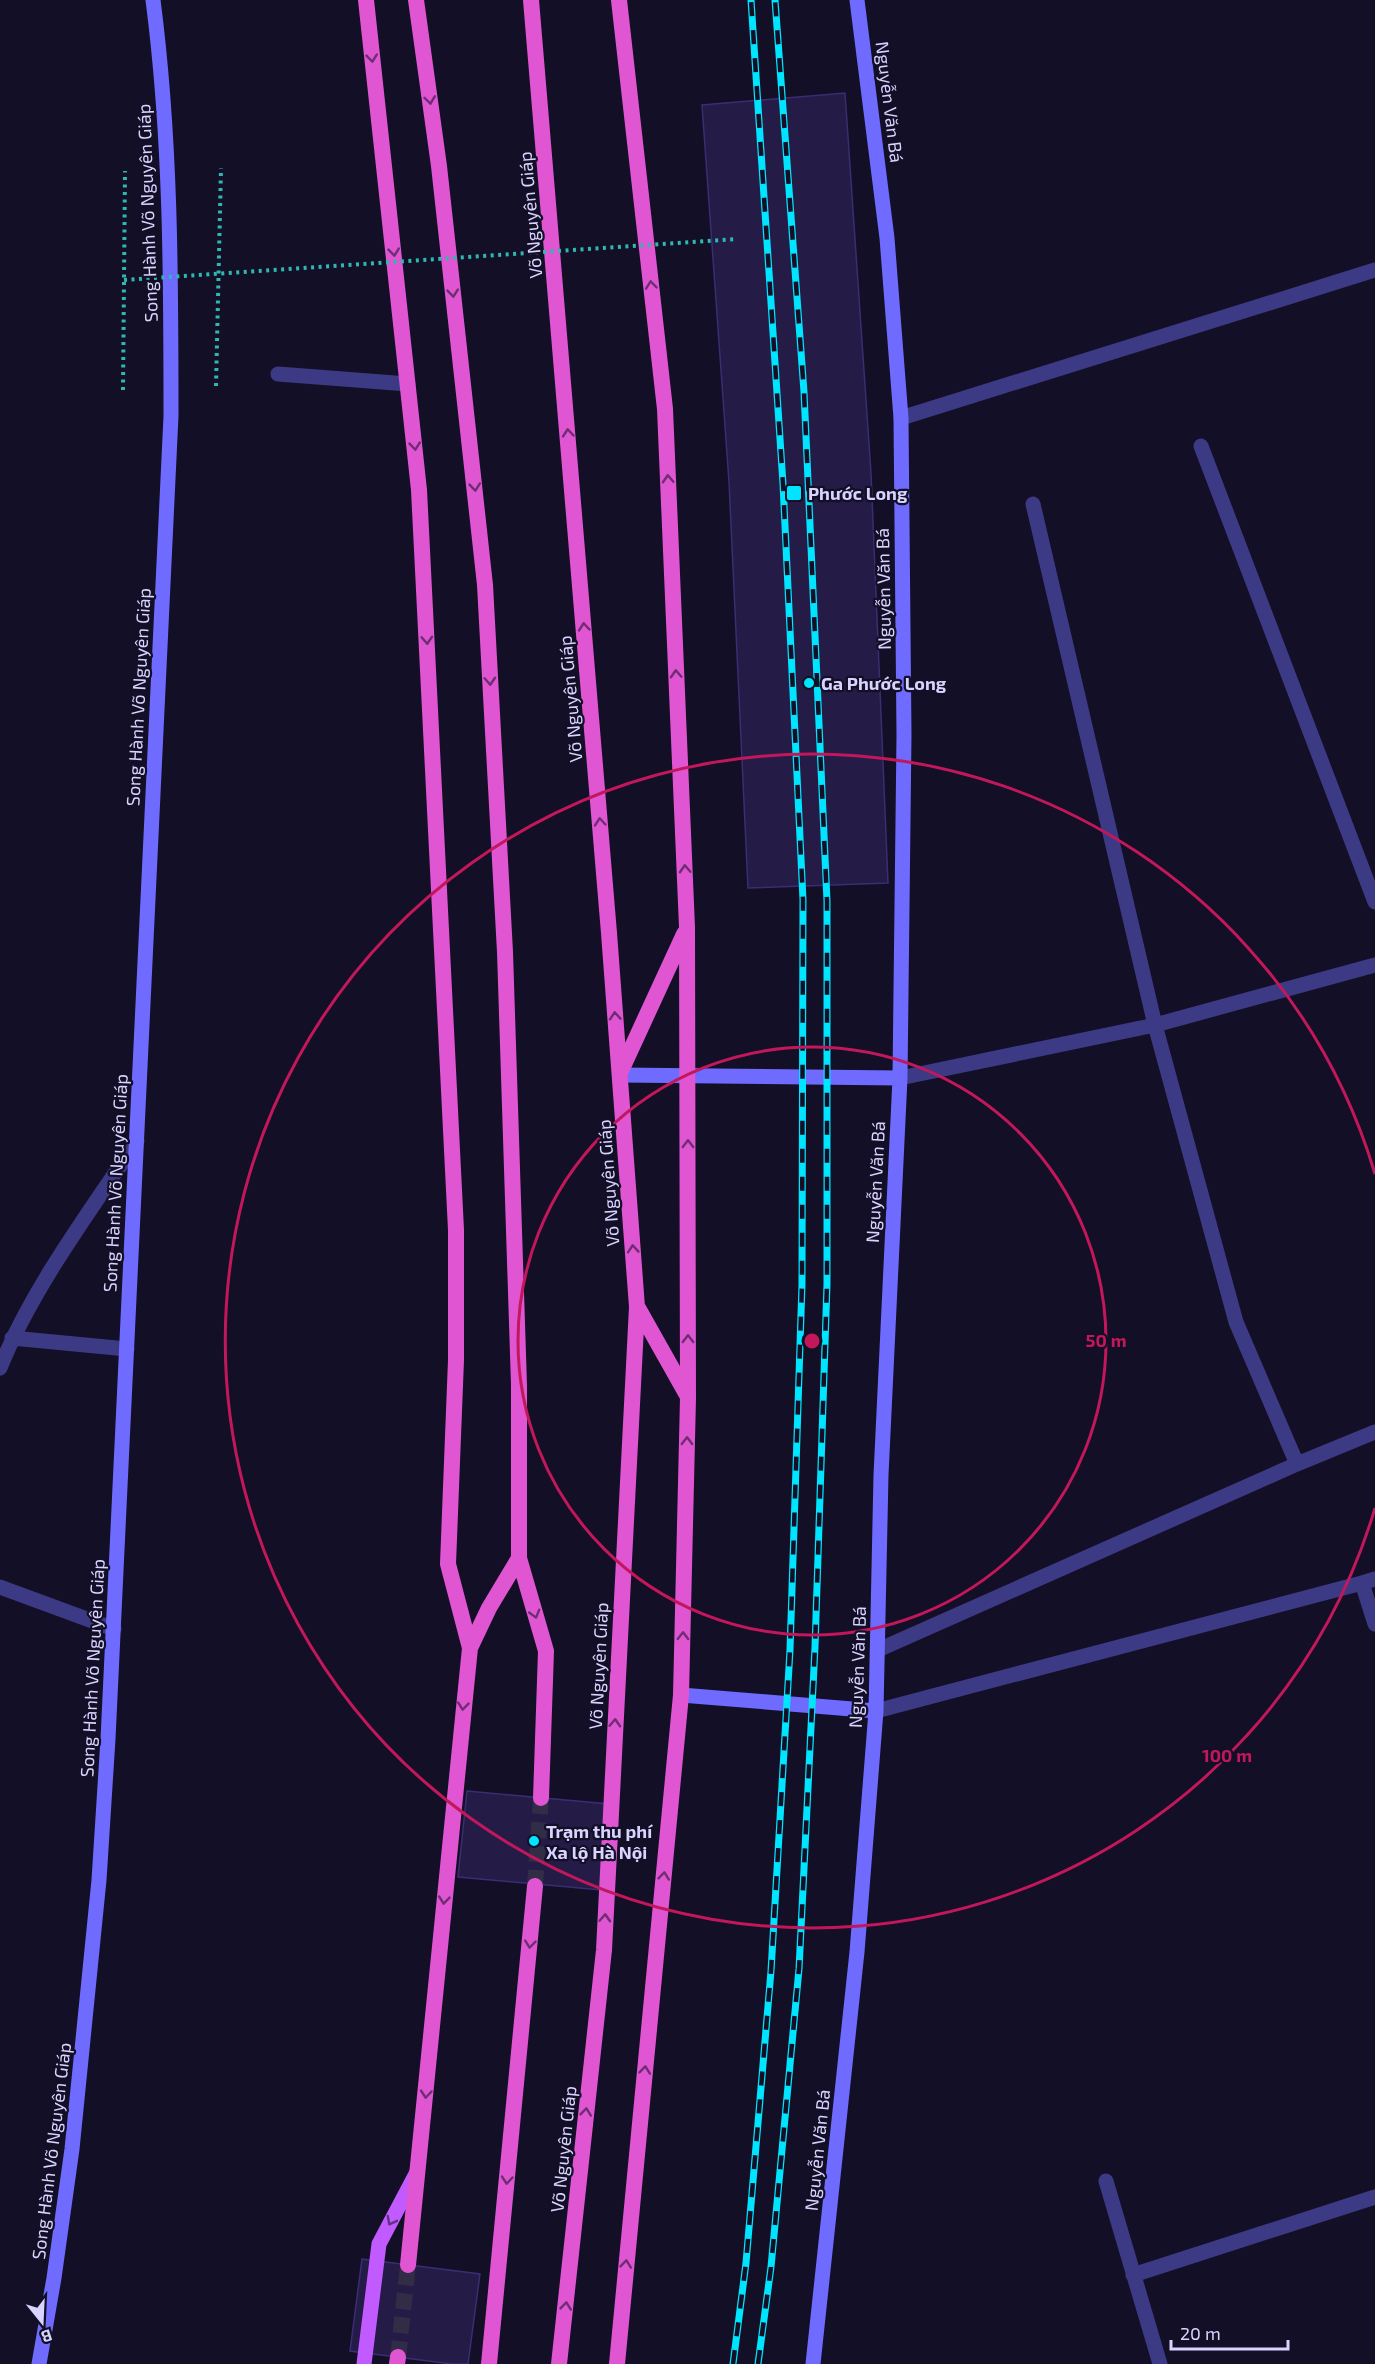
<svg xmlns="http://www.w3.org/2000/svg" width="1375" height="2364" font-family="'Exo 2',sans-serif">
<rect width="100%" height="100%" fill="#130f26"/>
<path fill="#241b47" stroke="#3b2d73" stroke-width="1.5" d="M 845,93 L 871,473 L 888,883 L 748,888 L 729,482 L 702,105 Z
M 467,1791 L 609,1804 L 601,1890 L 458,1877 Z
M 362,2259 L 480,2274 L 468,2364 L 452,2364 L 350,2351 Z"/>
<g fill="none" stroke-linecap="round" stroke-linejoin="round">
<path stroke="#312d47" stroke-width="16" stroke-dasharray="16 8" stroke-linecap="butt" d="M 535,1886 L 541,1798
M 398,2357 L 408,2265"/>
<path stroke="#2fb8b0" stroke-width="4" stroke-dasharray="3 4.5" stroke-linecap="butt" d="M 216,386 L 221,168
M 123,390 L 125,171"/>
<path stroke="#3d3a85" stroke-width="15" d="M 278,374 L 408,384
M 901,418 L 1375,270
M 1201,446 L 1375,902
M 1033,504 L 1155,1025 L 1236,1322 L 1297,1464
M 900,1078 L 1155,1025 L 1375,965
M 12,1338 L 127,1349
M 0,1368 C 31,1290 90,1211 137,1141
M 1375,1579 L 1362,1583 L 1375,1624
M 878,1650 L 1297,1464 L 1375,1432
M 876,1711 L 1362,1583
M 1106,2181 L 1160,2364
M 1133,2275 L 1375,2197"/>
<path stroke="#3d3a85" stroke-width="15" d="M 0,1587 L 114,1629"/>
<path stroke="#6f6bff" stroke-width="15" d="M 620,1075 L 900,1078
M 681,1695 L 876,1711
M 39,2364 L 54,2278 L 72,2149 L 99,1880 L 108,1739 L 171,416 C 171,278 171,138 153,0
M 813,2364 L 857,1952 L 876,1711 L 881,1475 L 900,1078 L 904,735 L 901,418 L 887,238 L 857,0"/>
<path stroke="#c25bff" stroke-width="15" d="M 364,2364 L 379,2244 L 417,2172"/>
<path stroke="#e055d1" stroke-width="16" d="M 366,0 L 419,490 L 456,1230 L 456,1360 L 448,1564 L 470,1648 L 408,2265
M 416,0 L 439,166 L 485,585 L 505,952 L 519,1385 L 519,1558 L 546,1651 L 541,1798
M 531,0 L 609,933 L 637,1307 L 604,1950 L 559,2364
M 621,1071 L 684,934
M 638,1308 L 687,1395
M 470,1648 L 489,1608 L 519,1558
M 397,2364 L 398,2357
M 489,2364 L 535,1886
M 617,2364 L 681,1695 L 688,1398 L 687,927 L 665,409 L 619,0"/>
<defs>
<path id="rail" d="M 733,2364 L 746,2263 L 771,1971 L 790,1650 L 802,1284 L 803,900 L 783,484 L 751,0
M 758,2364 L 771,2267 L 799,1969 L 815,1647 L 827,1284 L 827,901 L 804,392 L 775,0"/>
</defs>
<use href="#rail" stroke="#00e5ff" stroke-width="7"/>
<use href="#rail" stroke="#130f26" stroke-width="4.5" stroke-dasharray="14" stroke-linecap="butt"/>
<path stroke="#2fb8b0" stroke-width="4" stroke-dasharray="3 4.5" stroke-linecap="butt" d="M 124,280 L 736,239"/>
</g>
<defs><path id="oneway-chevron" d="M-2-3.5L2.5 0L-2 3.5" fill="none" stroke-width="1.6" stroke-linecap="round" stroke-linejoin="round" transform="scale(1.5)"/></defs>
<g stroke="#6f2e73">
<use href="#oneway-chevron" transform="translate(372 58) rotate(84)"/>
<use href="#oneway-chevron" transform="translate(430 100) rotate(82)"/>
<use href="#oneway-chevron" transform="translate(394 252) rotate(84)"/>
<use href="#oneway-chevron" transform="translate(651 285) rotate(-96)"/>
<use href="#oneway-chevron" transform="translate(453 293) rotate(84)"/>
<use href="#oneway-chevron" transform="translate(568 433) rotate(-95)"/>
<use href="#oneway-chevron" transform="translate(415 446) rotate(84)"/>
<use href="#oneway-chevron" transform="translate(668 479) rotate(-93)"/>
<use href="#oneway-chevron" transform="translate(475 487) rotate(84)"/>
<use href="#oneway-chevron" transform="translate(584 627) rotate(-95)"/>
<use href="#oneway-chevron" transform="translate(427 640) rotate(87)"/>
<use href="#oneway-chevron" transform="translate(676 674) rotate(-93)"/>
<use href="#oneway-chevron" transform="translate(490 681) rotate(87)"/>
<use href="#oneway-chevron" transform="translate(600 822) rotate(-95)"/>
<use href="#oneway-chevron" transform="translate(685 869) rotate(-93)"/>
<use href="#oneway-chevron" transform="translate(615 1016) rotate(-94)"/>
<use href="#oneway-chevron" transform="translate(688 1144) rotate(-90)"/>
<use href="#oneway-chevron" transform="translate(633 1249) rotate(-94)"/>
<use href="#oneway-chevron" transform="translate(688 1339) rotate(-90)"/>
<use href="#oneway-chevron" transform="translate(687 1441) rotate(-89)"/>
<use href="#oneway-chevron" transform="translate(535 1614) rotate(74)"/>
<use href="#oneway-chevron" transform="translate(683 1636) rotate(-89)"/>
<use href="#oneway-chevron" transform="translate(463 1706) rotate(96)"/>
<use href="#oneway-chevron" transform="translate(615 1723) rotate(-87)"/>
<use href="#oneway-chevron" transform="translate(664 1876) rotate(-84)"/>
<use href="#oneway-chevron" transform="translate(444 1900) rotate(96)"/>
<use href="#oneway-chevron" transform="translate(605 1918) rotate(-87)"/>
<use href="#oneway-chevron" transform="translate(530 1944) rotate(96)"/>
<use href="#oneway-chevron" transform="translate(645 2070) rotate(-84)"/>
<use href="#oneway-chevron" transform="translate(426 2094) rotate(95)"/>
<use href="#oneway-chevron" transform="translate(586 2112) rotate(-84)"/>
<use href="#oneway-chevron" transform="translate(507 2180) rotate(95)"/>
<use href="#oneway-chevron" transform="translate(626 2264) rotate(-84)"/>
<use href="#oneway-chevron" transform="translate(566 2306) rotate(-84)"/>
</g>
<use stroke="#623188" href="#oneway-chevron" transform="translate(391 2221) rotate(118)"/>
<g fill="none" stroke="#c2185b" stroke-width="3">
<circle cx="812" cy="1341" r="294"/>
<path d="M1375 1508A587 587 0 1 1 1375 1174"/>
</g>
<g fill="#00e5ff" stroke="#130f26" stroke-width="2">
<rect x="786" y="485" width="16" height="16" rx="3"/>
<circle cx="809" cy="683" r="6"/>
<circle cx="534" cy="1841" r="6"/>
</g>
<g text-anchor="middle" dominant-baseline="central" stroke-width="4.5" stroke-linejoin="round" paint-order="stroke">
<g font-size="18" fill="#d9d4ff" stroke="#130f26">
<text transform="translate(890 102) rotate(83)">Nguyễn Văn Bá</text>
<text transform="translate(147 213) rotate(-92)">Song Hành Võ Nguyên Giáp</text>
<text transform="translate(530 215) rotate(-95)">Võ Nguyên Giáp</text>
<text transform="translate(883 589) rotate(-91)">Nguyễn Văn Bá</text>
<text transform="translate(138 697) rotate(-87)">Song Hành Võ Nguyên Giáp</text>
<text transform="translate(570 699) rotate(-95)">Võ Nguyên Giáp</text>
<text transform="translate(875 1182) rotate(-87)">Nguyễn Văn Bá</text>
<text transform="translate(115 1183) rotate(-87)">Song Hành Võ Nguyên Giáp</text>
<text transform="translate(608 1183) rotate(-94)">Võ Nguyên Giáp</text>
<text transform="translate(598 1666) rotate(-87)">Võ Nguyên Giáp</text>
<text transform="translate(857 1667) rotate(-88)">Nguyễn Văn Bá</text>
<text transform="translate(92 1668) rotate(-87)">Song Hành Võ Nguyên Giáp</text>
<text transform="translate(563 2149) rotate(-84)">Võ Nguyên Giáp</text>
<text transform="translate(817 2150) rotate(-84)">Nguyễn Văn Bá</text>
<text transform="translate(51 2151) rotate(-83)">Song Hành Võ Nguyên Giáp</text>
</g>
<g font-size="18" font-weight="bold" fill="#d9d4ff" stroke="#130f26" text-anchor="start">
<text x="808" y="493">Phước Long</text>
<text x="821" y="683">Ga Phước Long</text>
<text x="546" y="1831">Trạm thu phí<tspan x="546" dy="21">Xa lộ Hà Nội</tspan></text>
</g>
</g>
<circle cx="812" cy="1341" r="9" fill="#c2185b" stroke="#130f26" stroke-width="3"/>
<g font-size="18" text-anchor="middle" font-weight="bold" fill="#c2185b" stroke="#130f26" stroke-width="4.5" stroke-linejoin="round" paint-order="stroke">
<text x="1106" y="1347">50 m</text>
<text x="1227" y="1762">100 m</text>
</g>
<g transform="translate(42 2322) rotate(162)" stroke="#130f26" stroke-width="4.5" paint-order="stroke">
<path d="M0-4.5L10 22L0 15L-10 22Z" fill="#d9d4ff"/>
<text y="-9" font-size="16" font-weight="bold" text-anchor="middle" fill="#d9d4ff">B</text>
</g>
<path d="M1171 2340v9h117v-9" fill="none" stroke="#d9d4ff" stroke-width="3"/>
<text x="1180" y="2340" font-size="18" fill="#d9d4ff" stroke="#130f26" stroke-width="4.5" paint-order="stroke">20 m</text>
</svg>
